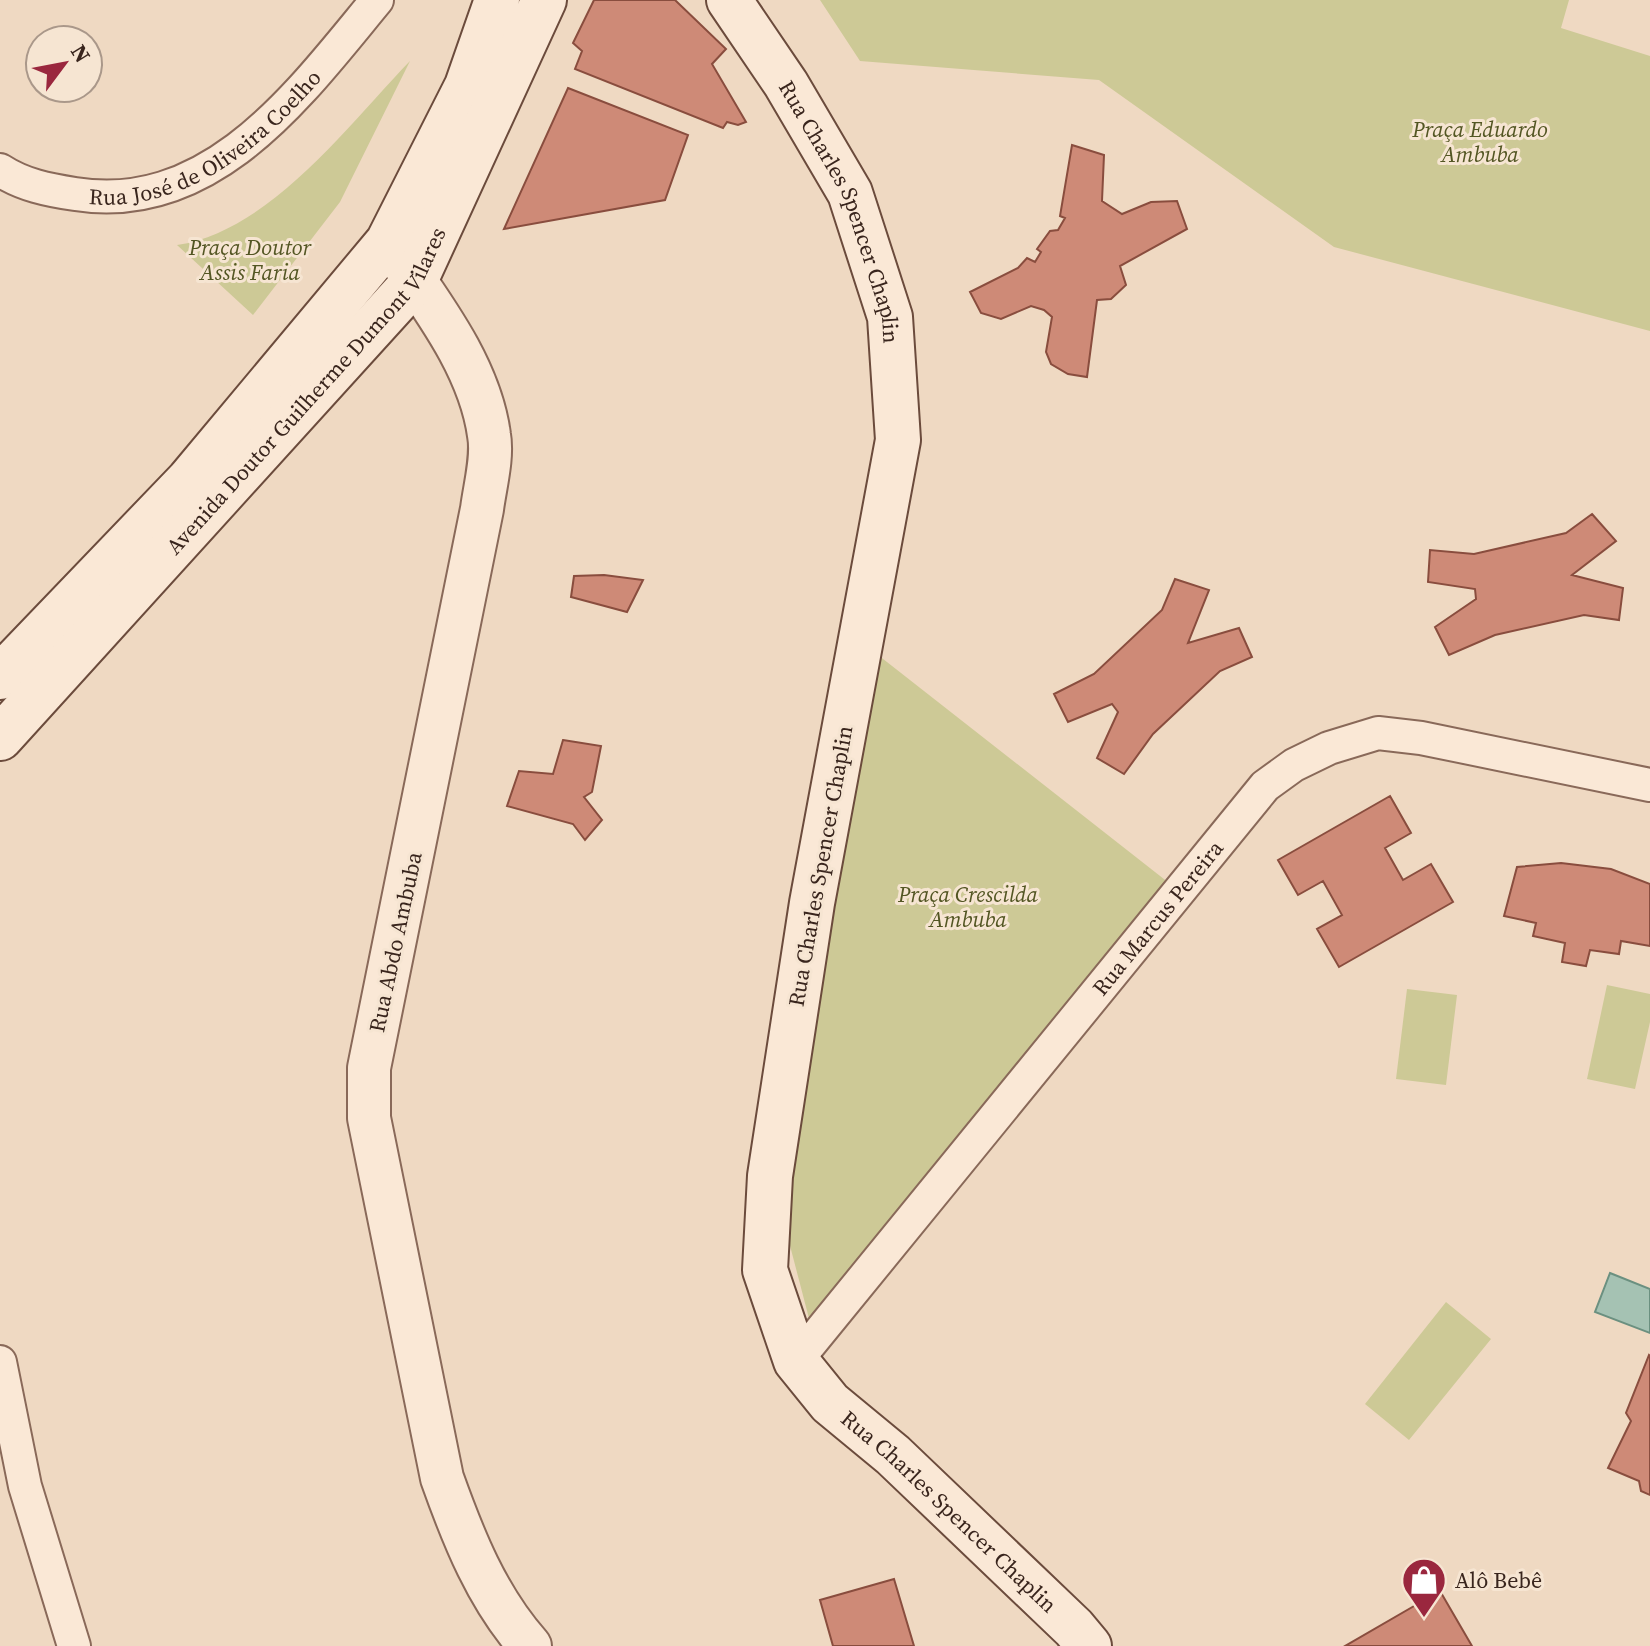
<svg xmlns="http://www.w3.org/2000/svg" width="1650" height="1646" font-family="'Source Serif 4',serif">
  <rect width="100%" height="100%" fill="#efd9c2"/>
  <path fill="#cdc996" d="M820,0H1569L1561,28L1650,56V331L1334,247L1099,80L860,61Z
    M410,61L340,202L253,315L177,245C270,231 347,126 410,61Z
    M864,644L1169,883L811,1326L788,1238L793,1106Z
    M1607,985L1650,994V1022L1635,1089L1587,1079Z
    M1407,989L1457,995L1446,1085L1396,1079Z
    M1446,1302L1491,1339L1409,1440L1365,1404Z"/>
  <path fill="#a5c2b3" stroke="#6b9080" stroke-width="2" d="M1610,1273L1650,1289V1333L1595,1312Z"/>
  <path fill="#ce8a77" stroke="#894d3e" stroke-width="2" d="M594,0H675L726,49L712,64L746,122L738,125L727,122L723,128L575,69L582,51L573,43Z
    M568,88L688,135L665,200L504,229Z
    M1072,145L1104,155L1102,201L1122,214L1151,202L1177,201L1187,229L1120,266L1126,285L1111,299L1097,300L1087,377L1068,374L1051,364L1046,352L1052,317L1044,310L1031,306L1001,319L981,313L970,292L1018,268L1027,258L1035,262L1041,252L1037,249L1050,231L1058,230L1065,218L1060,216Z
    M1592,514L1616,541L1572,575L1623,588L1619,620L1584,615L1495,635L1449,655L1435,627L1476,599L1475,589L1428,582L1430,550L1474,554L1566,533Z
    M604,575L643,580L627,612L571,597L574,576Z
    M1175,579L1209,590L1188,643L1239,628L1252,657L1220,671L1153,734L1124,774L1097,758L1118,712L1112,704L1068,722L1054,694L1094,674L1162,610Z
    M563,740L601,746L592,792L584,797L602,820L585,840L573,824L507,806L519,771L553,774Z
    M1390,796L1411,833L1385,848L1403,880L1431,864L1453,902L1339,967L1317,929L1342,915L1323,881L1298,895L1278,860Z
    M1561,863L1611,869L1650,884V946L1621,941L1619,954L1590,950L1586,966L1562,962L1565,943L1533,936L1536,923L1504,916L1517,867Z
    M1649,1355L1650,1356V1495L1641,1491L1639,1481L1608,1468L1631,1421L1626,1413Z
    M894,1579L914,1646H833L820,1600Z
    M1440,1591L1472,1646H1345Z"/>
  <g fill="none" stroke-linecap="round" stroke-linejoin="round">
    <g stroke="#896959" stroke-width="36">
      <g id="minor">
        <path id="s1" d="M0,170C23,185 48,190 75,194C212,216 300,93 377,0"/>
        <path id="s2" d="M796,1361L1265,786L1294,765L1329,748L1378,733L1421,738L1650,785"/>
        <path d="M0,1362L25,1486L74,1646"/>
      </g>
    </g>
    <g stroke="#896959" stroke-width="46">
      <path id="tertiary" d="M396,253C433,307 480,368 489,435C493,457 485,486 482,509L369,1068V1118L442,1478C463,1537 487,1598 530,1646"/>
    </g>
    <g stroke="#6b4b3c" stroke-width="48">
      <g id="secondary">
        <path id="s3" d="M729,0L786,84L850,193L890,317L898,440L812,903L770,1176L765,1270L796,1361L830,1403L893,1455L1074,1628L1089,1646"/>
        <path d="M0,677L189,480L388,242L467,86L497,0"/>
        <path id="s4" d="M0,738L415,281L544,0"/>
      </g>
    </g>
    <use href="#minor" stroke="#fae8d6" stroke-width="32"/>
    <use href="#tertiary" stroke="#fae8d6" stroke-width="42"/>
    <use href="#secondary" stroke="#fae8d6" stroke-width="44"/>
  </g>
  <defs>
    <g id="shop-pin" transform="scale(2.3)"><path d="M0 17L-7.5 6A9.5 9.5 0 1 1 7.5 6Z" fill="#9a273e" stroke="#f6e5d2"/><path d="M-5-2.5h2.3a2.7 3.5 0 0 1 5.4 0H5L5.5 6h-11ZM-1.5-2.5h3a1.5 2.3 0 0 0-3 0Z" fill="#fff"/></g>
  </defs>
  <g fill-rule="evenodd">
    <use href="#shop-pin" x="1424" y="1580"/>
  </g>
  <g text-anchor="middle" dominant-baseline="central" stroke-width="6" stroke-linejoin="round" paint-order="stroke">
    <g font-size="22" font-style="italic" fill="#535623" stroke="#f6e5d2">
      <text x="1480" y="129">Praça Eduardo<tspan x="1480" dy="25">Ambuba</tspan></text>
      <text x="250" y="247">Praça Doutor<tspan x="250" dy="25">Assis Faria</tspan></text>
      <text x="968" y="894">Praça Crescilda<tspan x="968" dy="25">Ambuba</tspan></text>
    </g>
    <g font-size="22" fill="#39251d" stroke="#f6e5d2">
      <text stroke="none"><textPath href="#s1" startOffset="228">Rua José de Oliveira Coelho</textPath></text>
      <text stroke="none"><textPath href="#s3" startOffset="242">Rua Charles Spencer Chaplin</textPath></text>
      <text stroke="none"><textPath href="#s4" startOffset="464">Avenida Doutor Guilherme Dumont Vilares</textPath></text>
      <text transform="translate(820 866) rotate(-80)">Rua Charles Spencer Chaplin</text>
      <text stroke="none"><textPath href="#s2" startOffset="572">Rua Marcus Pereira</textPath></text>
      <text transform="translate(395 942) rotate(-78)">Rua Abdo Ambuba</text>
      <text stroke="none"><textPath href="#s3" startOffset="1634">Rua Charles Spencer Chaplin</textPath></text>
    </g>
    <g font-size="22" fill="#39251d" stroke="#f6e5d2" text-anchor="start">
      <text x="1455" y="1580">Alô Bebê</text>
    </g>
  </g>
  <g transform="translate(64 64) rotate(58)"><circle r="38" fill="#f6e5d2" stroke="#aa988a" stroke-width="2"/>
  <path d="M0-6L14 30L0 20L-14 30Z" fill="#9a273e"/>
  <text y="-12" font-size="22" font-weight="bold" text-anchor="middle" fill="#39251d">N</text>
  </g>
</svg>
